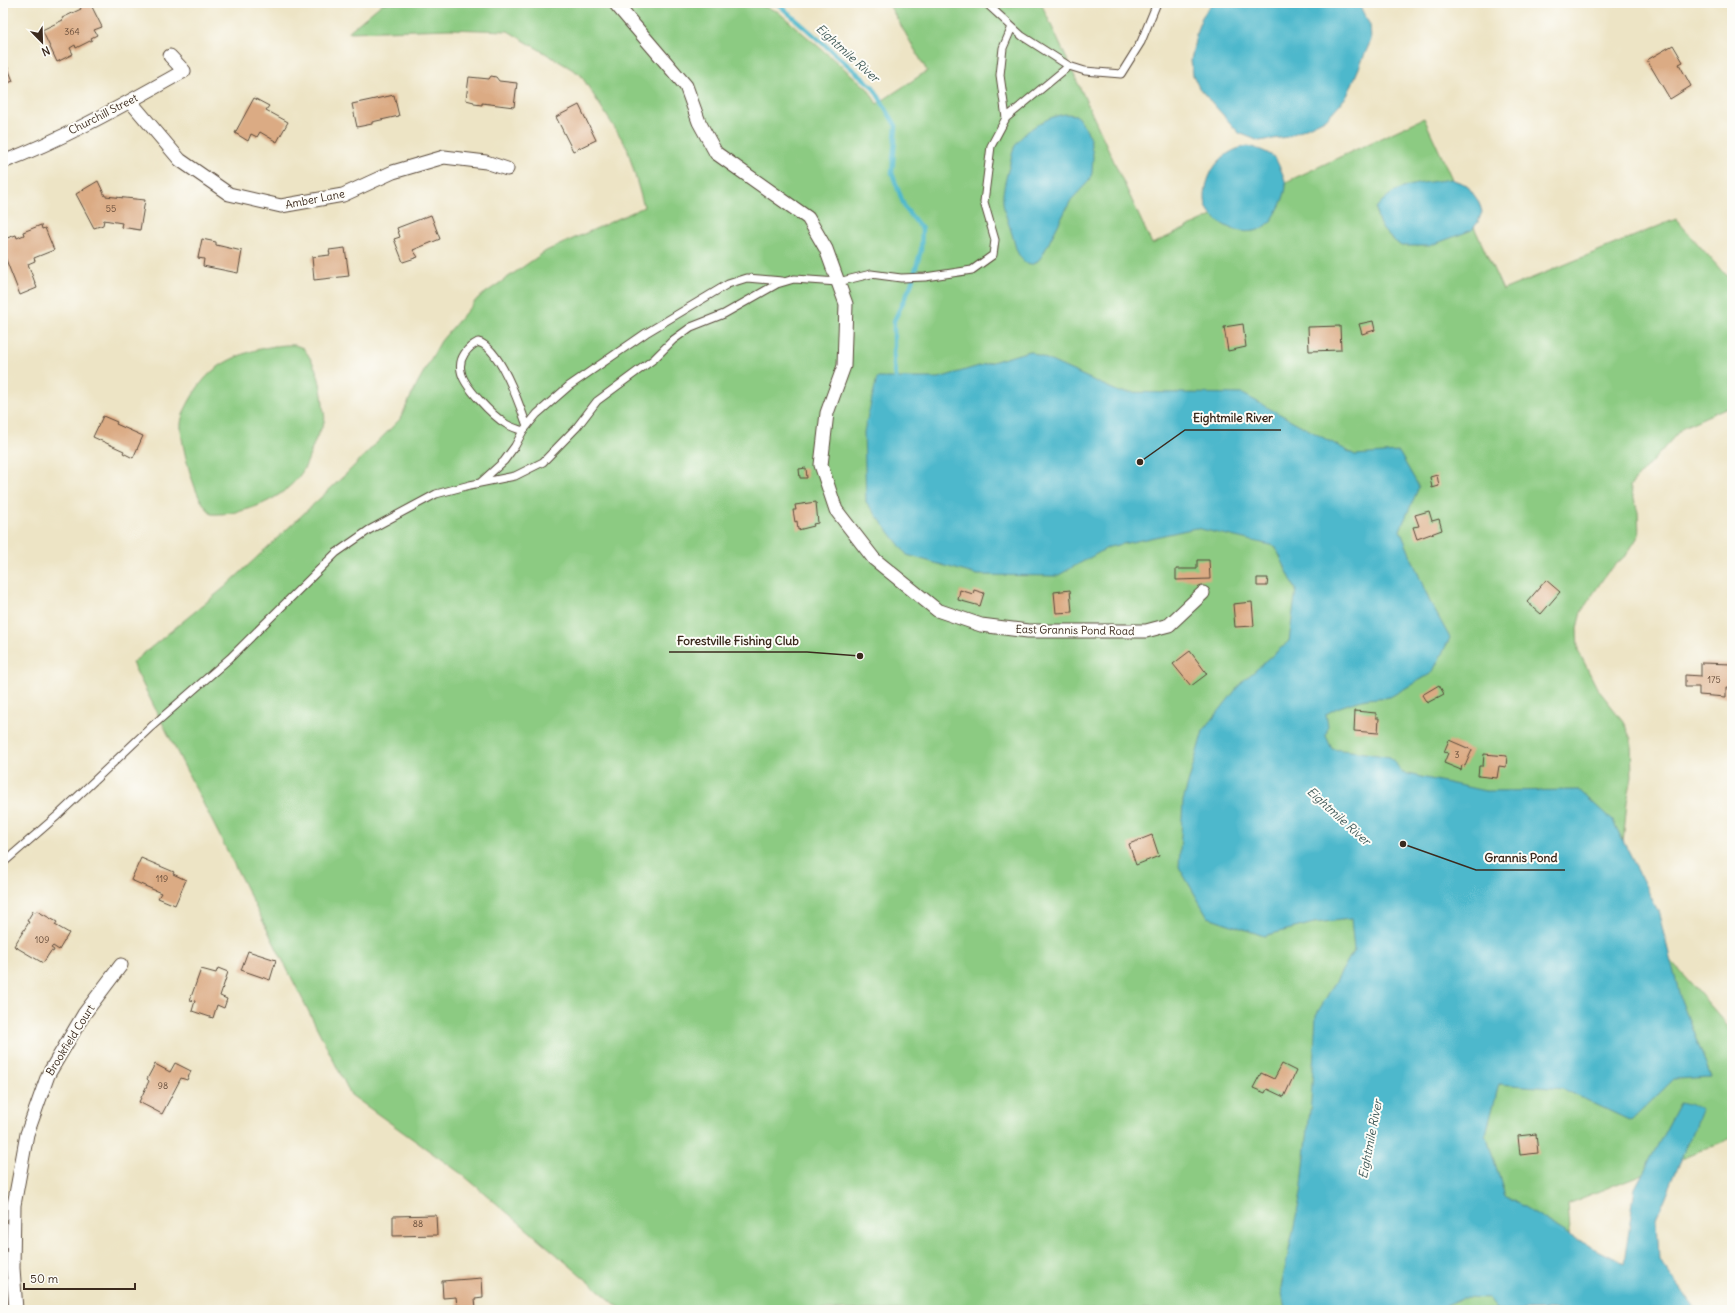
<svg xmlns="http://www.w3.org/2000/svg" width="1735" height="1313" font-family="Delius,sans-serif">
  <rect width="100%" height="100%" fill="#fdfcf7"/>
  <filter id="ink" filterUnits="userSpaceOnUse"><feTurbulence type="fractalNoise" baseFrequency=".025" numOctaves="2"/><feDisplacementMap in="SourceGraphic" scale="8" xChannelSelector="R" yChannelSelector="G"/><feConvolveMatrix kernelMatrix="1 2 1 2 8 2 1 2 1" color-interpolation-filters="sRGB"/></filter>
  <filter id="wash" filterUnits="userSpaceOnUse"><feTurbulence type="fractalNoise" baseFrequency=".012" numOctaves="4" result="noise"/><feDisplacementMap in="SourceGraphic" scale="16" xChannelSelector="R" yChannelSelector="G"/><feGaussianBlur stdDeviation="0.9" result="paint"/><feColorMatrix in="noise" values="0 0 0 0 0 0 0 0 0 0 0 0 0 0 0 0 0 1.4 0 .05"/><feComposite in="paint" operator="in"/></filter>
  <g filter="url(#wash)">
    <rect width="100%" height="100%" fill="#ede4c5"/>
    <path fill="#8ccb82" stroke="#647a50" d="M383,3H753L777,11L868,89L877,104L927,71L888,3H1041L1152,244L1424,118L1503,290L1676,219L1720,269L1732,280V405L1683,427L1630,486L1638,512L1639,535L1627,554L1607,573L1581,612L1577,628L1578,650L1597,688L1623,721L1631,739L1632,777L1627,802L1623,844L1645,931L1732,1030V1138L1567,1204L1574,1298L1518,1310H622L463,1175L351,1095L132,663L225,587L346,474L400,419L418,382L441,341L478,298L546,251L644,207L627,147L580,74L508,31L450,29L348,32Z
      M295,345L303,348C317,365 321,382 323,404C323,410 326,417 324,422C322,429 317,435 315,441C311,450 309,459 305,467C289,498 244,516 211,514C207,508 202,503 199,497C191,480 182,447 181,429C180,419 185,409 190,400C196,389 204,378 214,370C234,354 269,344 295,345Z"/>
    <path fill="#4eb8cc" stroke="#447175" d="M1212,3H1358L1370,25L1371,40L1347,96L1327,118L1287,137L1259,141L1239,133L1199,88L1193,75L1191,60L1197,30L1202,17Z
      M1067,114L1076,115L1087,130L1090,139L1093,156L1092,173L1089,181L1071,200L1042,256L1036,263L1029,265C1016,257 1016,247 1012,234C1009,224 1004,213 1003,202C1002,193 1005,183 1007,174C1010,166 1011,156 1014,148C1022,131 1049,115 1067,114Z
      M1248,146C1256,148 1265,151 1271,155C1277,159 1278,164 1281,170C1283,175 1286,181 1286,187C1285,197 1277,213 1271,221C1254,242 1218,229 1207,208C1204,200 1205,195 1206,187C1211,165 1225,150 1248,146Z
      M1451,179L1467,185L1479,202L1482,212L1478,222L1472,230L1429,246H1401C1386,234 1378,229 1376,208C1397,182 1421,184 1451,179Z
      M1029,351L1119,392L1243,394L1355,455L1399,452L1419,487L1400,530L1429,600L1450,638L1432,673L1390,697L1366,699L1351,703L1337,708L1326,714L1328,726L1326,736L1332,749L1359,752L1390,757L1403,773L1485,791L1579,790L1613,821L1658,911L1681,1000L1711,1077L1674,1079L1631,1121L1563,1089L1499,1084L1486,1134L1505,1196L1574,1238L1624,1263L1635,1188L1680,1103L1702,1109L1657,1218L1659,1260L1697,1310H1496L1488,1299L1463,1298L1439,1308L1438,1310H1285L1281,1287L1301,1194L1311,1101L1316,1015L1354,950L1351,919L1314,923L1264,936L1208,917L1179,867L1183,801L1203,731L1242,682L1289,641L1296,590L1275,546L1196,528L1109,547L1057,576L977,575L907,555L866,502L864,432L877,378H939Z"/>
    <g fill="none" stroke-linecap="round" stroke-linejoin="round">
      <path stroke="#4eb8cc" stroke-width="4.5" d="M772,3L778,4L873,87L896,126L892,173L905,208L922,229L921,250L911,285L894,321V365L897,384"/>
    </g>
    <g id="blocks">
      <path fill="#dbab84" d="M83,3H90L102,27L94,30L97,35L91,38L92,40L76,48L75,45L70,48L73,54L57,62L42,30L63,20L62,18L81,9L79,5Z
        M1673,45L1683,62L1679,64L1691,86L1670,99L1647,60Z
        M6,63L13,81L3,85V65Z
        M491,76L496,77L499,81L517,83L514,107L482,103V105L474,104V102L466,100L469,77L489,79Z
        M394,95L399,116L372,122V124L357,127L352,104Z
        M254,98L269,106L266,110L288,122L277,142L260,132L257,137L251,134L248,141L235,133Z
        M579,105L596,140L573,151L556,117Z
        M98,181L105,196L145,200L140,230L121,227L122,223L104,220L103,225L94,228L76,194Z
        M431,215L440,239L413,250L418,257L403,262L394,239L400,237L397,228Z
        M41,225L42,229L45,228L54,250L34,258L35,261L28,264L37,288L20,295L3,252V244L6,243L4,239L16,235L17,238L24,235L23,232Z
        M202,239L216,242V245L242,251L238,273L203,266L204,259L198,258Z
        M345,248L349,276L314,280L312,257L330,255L329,250Z
        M1373,321L1375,330L1362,334L1359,324Z
        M1243,324L1246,347L1228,351L1224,327Z
        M1340,326L1341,350L1309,351L1308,327Z
        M103,416L117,422L116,424L143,436L133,458L123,453L124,451L93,437Z
        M806,468L807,478H800L799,469Z
        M1437,475L1439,486L1432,488L1430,477Z
        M816,502L818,523L813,524L814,526L798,530L797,521L795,522L793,510H796L795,505Z
        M1429,511L1432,521L1439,519L1442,530L1417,539L1413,527L1419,526L1415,515Z
        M1197,560H1209L1210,579L1176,580V569H1197Z
        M1257,578H1268L1267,586H1257Z
        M1546,580L1560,592L1541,614L1527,602Z
        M960,590L973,594L974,590L984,593L980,606L958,600Z
        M1070,590L1072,612L1056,613L1054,592Z
        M1252,602L1254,626L1235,627L1233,604Z
        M1190,651L1207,674L1191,686L1173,664Z
        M1701,663L1732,664L1731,688L1726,687V697L1699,695V687H1685V675L1701,676Z
        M1439,685L1444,694L1427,703L1422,695Z
        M1355,711L1376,713V718H1379L1378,733L1354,731Z
        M1449,740L1472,750L1465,766L1462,765L1461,770L1444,763L1448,753L1444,752Z
        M1484,754L1507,756L1506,767L1499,766L1497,778L1478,776L1479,766H1483Z
        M1152,835L1159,856L1136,865L1129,844Z
        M141,858L174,872L173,874L186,880L175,905L158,898L161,893L131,880Z
        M33,911L35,912L37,911L57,922L55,925L69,933L59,950L53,946L51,948L54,950L53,952L51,951L43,963L14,946L29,922L27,921Z
        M248,951L276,960L270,980L241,970Z
        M218,968L228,972L220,996L227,999L224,1008L217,1005L213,1018L192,1011L195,1001L190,1000L201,969L216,973Z
        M175,1063L191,1071L187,1080L181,1078L162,1114L139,1102L149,1081L147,1079L155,1064L170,1072Z
        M1282,1064L1296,1071L1284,1097L1267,1089L1265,1093L1253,1088L1261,1073L1274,1079Z
        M1536,1134L1538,1153L1520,1155L1518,1136Z
        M436,1215L437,1235L393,1236V1216Z
        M482,1278L483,1297L475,1298L476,1310H460V1305L457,1306L456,1297L443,1298L442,1281Z"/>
    </g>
  </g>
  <g filter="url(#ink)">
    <use href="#blocks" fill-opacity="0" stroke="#564637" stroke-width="1"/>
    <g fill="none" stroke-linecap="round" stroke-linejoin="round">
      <g stroke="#564637" stroke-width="9">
        <path id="service" d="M986,3L1022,36L1069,66L1085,71L1121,74L1141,42L1157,3
          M1006,118L1000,75L1003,48L1012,27
          M523,431C518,429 511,427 506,424C493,416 463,386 461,371C458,358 468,347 478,342C500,347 520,406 527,426
          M481,482L504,461L515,446L523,431L537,414L569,386L646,333L728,284L747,278L782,281
          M3,863L57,816L151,727L230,658L336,553L369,530L436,494L470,485L515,476L543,462L577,427L597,401L654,359L673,340L691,327L724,314L777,284L794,279L838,282L871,274L901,278L925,277L972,270L993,255L995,240L984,202L991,146L1006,118L1069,66"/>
      </g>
      <g stroke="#564637" stroke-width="15">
        <path id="minor" d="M615,3L686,86L699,122L716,153L808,218L826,249L846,304L844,366L827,413L821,465L836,510L874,559L937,610L981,625L1028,631H1146L1169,625L1203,593
          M130,101L180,160L229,194L281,206L343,195L393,172L444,157L486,162L507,169
          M3,162C66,138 125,104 184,71L170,56
          M16,1310L13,1268L14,1205L27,1134L48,1075L84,1014L121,965"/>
      </g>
      <use href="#service" stroke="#fff" stroke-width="7"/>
      <use href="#minor" stroke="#fff" stroke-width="13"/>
    </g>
  </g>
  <g text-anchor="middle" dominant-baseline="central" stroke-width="4" stroke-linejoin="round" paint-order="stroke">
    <g font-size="9" fill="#634a38">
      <text x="72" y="31">364</text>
      <text x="111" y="208">55</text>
      <text x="1714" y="679">175</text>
      <text x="1457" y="754">3</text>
      <text x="162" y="878">119</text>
      <text x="42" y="939">109</text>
      <text x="163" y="1085">98</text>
      <text x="418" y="1223">88</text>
    </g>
    <g font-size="11" fill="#3b2a1e" stroke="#fdfcf7">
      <text transform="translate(103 114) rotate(-27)">Churchill Street</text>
      <text transform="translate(315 199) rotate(-11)">Amber Lane</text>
      <text transform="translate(1075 630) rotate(1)">East Grannis Pond Road</text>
      <text transform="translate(70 1040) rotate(-58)">Brookfield Court</text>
    </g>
    <g font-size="12" font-style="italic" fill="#425c5b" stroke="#fdfcf7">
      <text transform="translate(848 53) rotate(42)">Eightmile River</text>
      <text transform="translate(1339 816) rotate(42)">Eightmile River</text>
      <text transform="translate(1370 1139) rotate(-79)">Eightmile River</text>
    </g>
  </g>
  <path fill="none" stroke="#3b2a1e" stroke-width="1.5" d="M1140 462L1185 430H1281M860 656L807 652H669M1403 844L1476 870H1565"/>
  <g fill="#3b2a1e" stroke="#fdfcf7" stroke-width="1.5">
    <circle cx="1140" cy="462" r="4"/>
    <circle cx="860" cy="656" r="4"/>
    <circle cx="1403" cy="844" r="4"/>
  </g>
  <g font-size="12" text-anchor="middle" font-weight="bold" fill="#3b2a1e" stroke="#fdfcf7" stroke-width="4" stroke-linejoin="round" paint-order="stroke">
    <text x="1233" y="422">Eightmile River</text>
    <text x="738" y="645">Forestville Fishing Club</text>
    <text x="1521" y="862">Grannis Pond</text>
  </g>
  <rect width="1735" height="1313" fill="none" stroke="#fdfcf7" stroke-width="16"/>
  <g transform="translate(42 42) rotate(157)" stroke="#fdfcf7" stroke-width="3" paint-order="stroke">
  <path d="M0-3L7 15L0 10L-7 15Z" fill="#3b2a1e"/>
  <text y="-6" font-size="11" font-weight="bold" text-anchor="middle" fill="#3b2a1e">N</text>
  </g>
  <path d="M24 1283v6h111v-6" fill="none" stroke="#3b2a1e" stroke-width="2"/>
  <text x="30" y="1283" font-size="12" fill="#3b2a1e" stroke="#fdfcf7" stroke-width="3" paint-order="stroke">50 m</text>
</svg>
